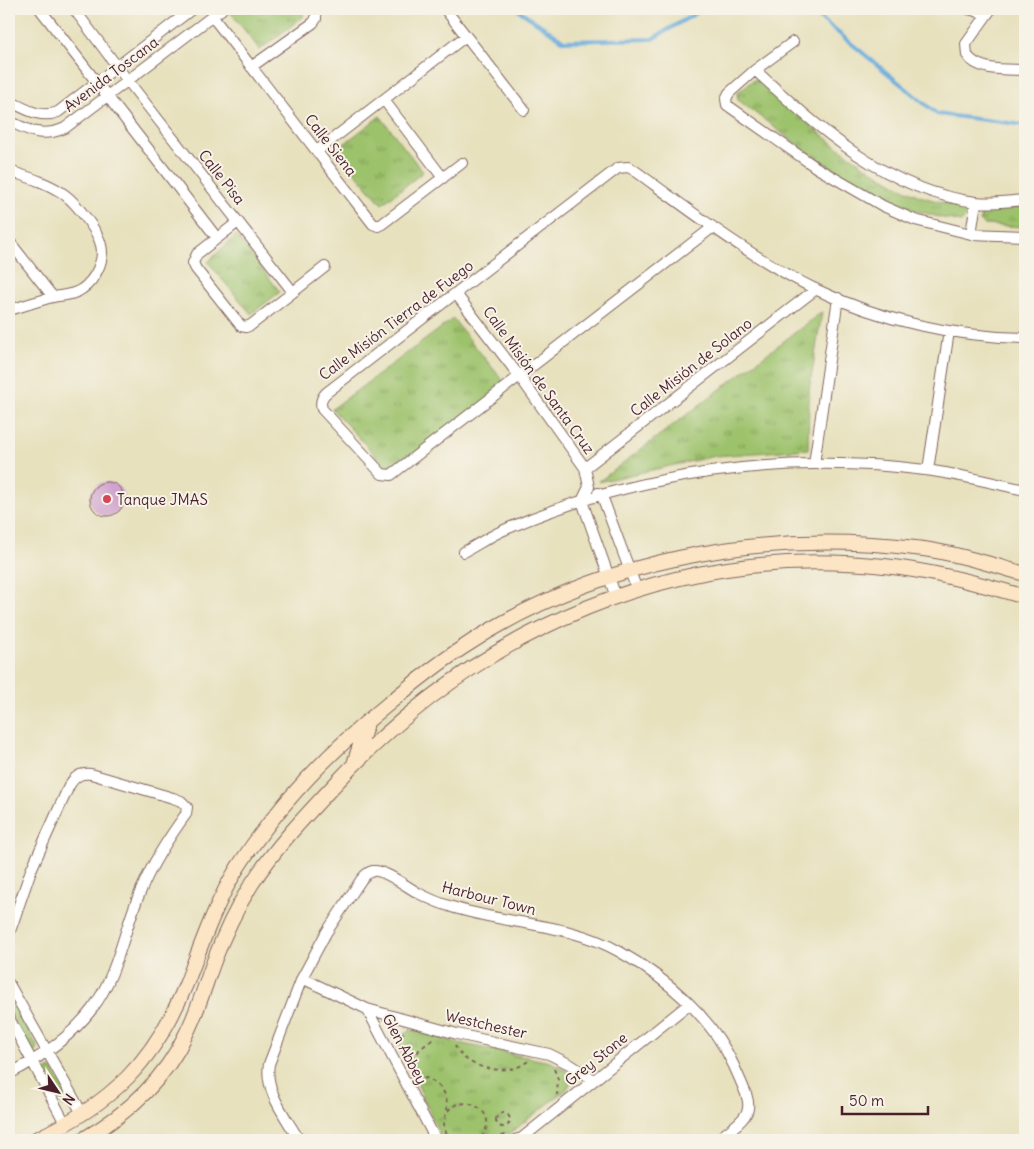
<svg xmlns="http://www.w3.org/2000/svg" width="1034" height="1149" font-family="Delius,sans-serif">
  <defs>
    <pattern id="park-tufts" width="24" height="20" patternUnits="userSpaceOnUse" patternTransform="scale(1.25)"><rect width="24" height="20" fill="#9dc26c"/><path d="M3 7l-1-3M5 7V3M7 7l1-3M15 17l-1-3M17 17v-4M19 17l1-3" fill="none" stroke="#829d59"/></pattern>
  </defs>
  <rect width="100%" height="100%" fill="#f7f3e8"/>
  <filter id="ink" filterUnits="userSpaceOnUse"><feTurbulence type="fractalNoise" baseFrequency=".02" numOctaves="2"/><feDisplacementMap in="SourceGraphic" scale="10" xChannelSelector="R" yChannelSelector="G"/><feConvolveMatrix kernelMatrix="1 2 1 2 8 2 1 2 1" color-interpolation-filters="sRGB"/></filter>
  <filter id="wash" filterUnits="userSpaceOnUse"><feTurbulence type="fractalNoise" baseFrequency=".0096" numOctaves="4" result="noise"/><feDisplacementMap in="SourceGraphic" scale="20" xChannelSelector="R" yChannelSelector="G"/><feGaussianBlur stdDeviation="1.12" result="paint"/><feColorMatrix in="noise" values="0 0 0 0 0 0 0 0 0 0 0 0 0 0 0 0 0 1.4 0 .05"/><feComposite in="paint" operator="in"/></filter>
  <g filter="url(#wash)">
    <rect width="100%" height="100%" fill="#e7e1be"/>
    <path fill="url(#park-tufts)" stroke="#74704c" d="M236,9H299L304,16L260,50L231,13Z
      M753,80H759C806,123 854,165 913,193C927,200 945,202 961,207L966,212V217L961,222C934,216 908,210 884,198C831,173 785,135 738,100L737,93Z
      M380,116L423,172L382,204L336,150Z
      M1025,206V227L985,225L980,221L981,214L988,210Z
      M236,235L280,292L251,314L208,262Z
      M822,312L809,391L808,449L715,456L598,482Z
      M453,319L508,387L394,475L332,409Z
      M9,996L37,1046L38,1049L35,1053H32L9,1012Z
      M412,1030L454,1042L550,1062C563,1068 579,1074 566,1090L510,1133L486,1140H442L410,1067L398,1047V1042L401,1035Z
      M49,1068L52,1069L71,1101L67,1106L63,1107L45,1075L46,1071Z"/>
    <g fill="none" stroke-linecap="round" stroke-linejoin="round">
      <path stroke="#66aadb" stroke-width="4" d="M517,9L564,41L652,39L703,9
        M804,9L813,12L937,114L1025,125"/>
    </g>
    <g id="blocks">
      <path fill="#d0a3ce" d="M90 499a17 17 0 1 1 34 0a17 17 0 1 1-34 0Z"/>
    </g>
  </g>
  <g filter="url(#ink)">
    <use href="#blocks" fill-opacity="0" stroke="#81635e" stroke-width="1"/>
    <g fill="none" stroke-linecap="round" stroke-linejoin="round">
      <g stroke="#81635e" stroke-width="12">
        <path id="minor" d="M40,9L217,238
          M74,9L128,81L293,292
          M445,9L524,110
          M968,9L987,14
          M991,9L966,44L967,55C978,72 1007,69 1025,70
          M212,16L373,224L378,226L382,224L462,163
          M793,42L755,70L729,93L726,99L727,105L817,168L883,206L915,220L971,234L1025,236
          M251,67L313,23L316,19V14L313,9
          M755,70C818,128 887,191 976,202C992,204 1009,201 1025,200
          M384,100L443,178
          M9,101C26,109 40,119 58,112L192,9
          M9,121C30,131 42,138 65,128L222,9
          M317,151L466,36
          M9,171C28,177 49,183 65,195C76,203 98,231 101,245C105,260 95,280 82,289C74,295 64,295 53,297C38,301 23,306 9,310
          M238,222L197,254L193,263L196,269L241,326L246,327L251,325L325,267
          M713,227L391,475L382,474L322,409C320,402 321,398 326,393L618,168L628,167L634,170C692,212 750,257 815,289C879,320 954,337 1025,338
          M971,234L976,202
          M9,241L53,297
          M456,294L520,377L585,468L589,487L582,501L616,597
          M814,464L838,298
          M585,468L816,289
          M928,470L949,331
          M598,493L602,496L637,590
          M464,552C477,545 490,536 504,530C633,473 786,452 925,470C959,474 992,483 1025,490
          M9,934L31,870L69,786C75,776 80,773 91,774L173,798L181,801L187,807L186,814C170,836 154,860 143,886C124,925 119,974 92,1009C71,1037 40,1058 9,1074
          M302,978L367,1009L457,1034L549,1054L571,1065L594,1080
          M9,984L83,1115
          M367,1009L436,1140
          M9,1018L66,1125
          M299,1140C286,1117 264,1091 269,1064L302,978L326,933L361,880C364,876 368,872 373,871C384,869 410,889 420,894C430,899 439,903 449,906C505,925 568,922 620,952C666,978 712,1017 734,1066C754,1111 757,1110 717,1140
          M515,1140L522,1138L689,1004"/>
      </g>
      <g stroke="#81635e" stroke-width="16">
        <path id="secondary" d="M354,764L367,723
          M34,1140C111,1104 155,1062 187,982C202,943 216,902 238,867C278,805 330,751 387,705C411,685 436,665 462,648C593,560 760,529 915,548C952,552 989,564 1025,574
          M82,1140C126,1115 164,1081 186,1034C198,1011 205,985 214,961C224,934 236,909 251,885C276,846 309,812 341,778C482,629 676,543 884,566C932,571 979,583 1025,597"/>
      </g>
      <path stroke="#81635e" stroke-width="2" stroke-dasharray="4 4" stroke-linecap="butt" d="M398,1043L401,1035L406,1031
        M455,1045C463,1066 494,1073 515,1068C520,1067 524,1063 529,1061
        M410,1067L419,1050L433,1039
        M554,1069L558,1079L557,1095
        M416,1081L426,1078C442,1085 450,1096 446,1113
        M496 1120a7 7 0 1 1 14 0a7 7 0 1 1-14 0Z
        M452,1140C446,1136 444,1129 444,1123C447,1085 509,1108 479,1140
        M486,1140L505,1135"/>
      <use href="#minor" stroke="#fff" stroke-width="10"/>
      <use href="#secondary" stroke="#fce5c4" stroke-width="14"/>
    </g>
  </g>
  <circle fill="#d1495b" stroke="#f7f3e8" stroke-width="2" cx="107" cy="499" r="5"/>
  <g text-anchor="middle" dominant-baseline="central" stroke-width="4" stroke-linejoin="round" paint-order="stroke">
    <g font-size="15" fill="#4a1f2b" stroke="#f7f3e8">
      <text transform="translate(111 74) rotate(-37)">Avenida Toscana</text>
      <text transform="translate(331 145) rotate(52)">Calle Siena</text>
      <text transform="translate(222 177) rotate(52)">Calle Pisa</text>
      <text transform="translate(396 320) rotate(-37)">Calle Misión Tierra de Fuego</text>
      <text transform="translate(691 367) rotate(-38)">Calle Misión de Solano</text>
      <text transform="translate(539 380) rotate(54)">Calle Misión de Santa Cruz</text>
      <text transform="translate(489 898) rotate(14)">Harbour Town</text>
      <text transform="translate(486 1024) rotate(13)">Westchester</text>
      <text transform="translate(405 1049) rotate(62)">Glen Abbey</text>
      <text transform="translate(596 1059) rotate(-39)">Grey Stone</text>
    </g>
    <g font-size="15" fill="#4a1f2b" stroke="#f7f3e8" text-anchor="start">
      <text x="117" y="499">Tanque JMAS</text>
    </g>
  </g>
  <rect width="1034" height="1149" fill="none" stroke="#f7f3e8" stroke-width="30"/>
  <g transform="translate(58 1092) rotate(125)" stroke="#f7f3e8" stroke-width="4" paint-order="stroke">
  <path d="M0-4L9 19L0 12L-9 19Z" fill="#4a1f2b"/>
  <text y="-8" font-size="14" font-weight="bold" text-anchor="middle" fill="#4a1f2b">N</text>
  </g>
  <path d="M842 1106v8h86v-8" fill="none" stroke="#4a1f2b" stroke-width="2.5"/>
  <text x="849" y="1106" font-size="15" fill="#4a1f2b" stroke="#f7f3e8" stroke-width="4" paint-order="stroke">50 m</text>
</svg>
